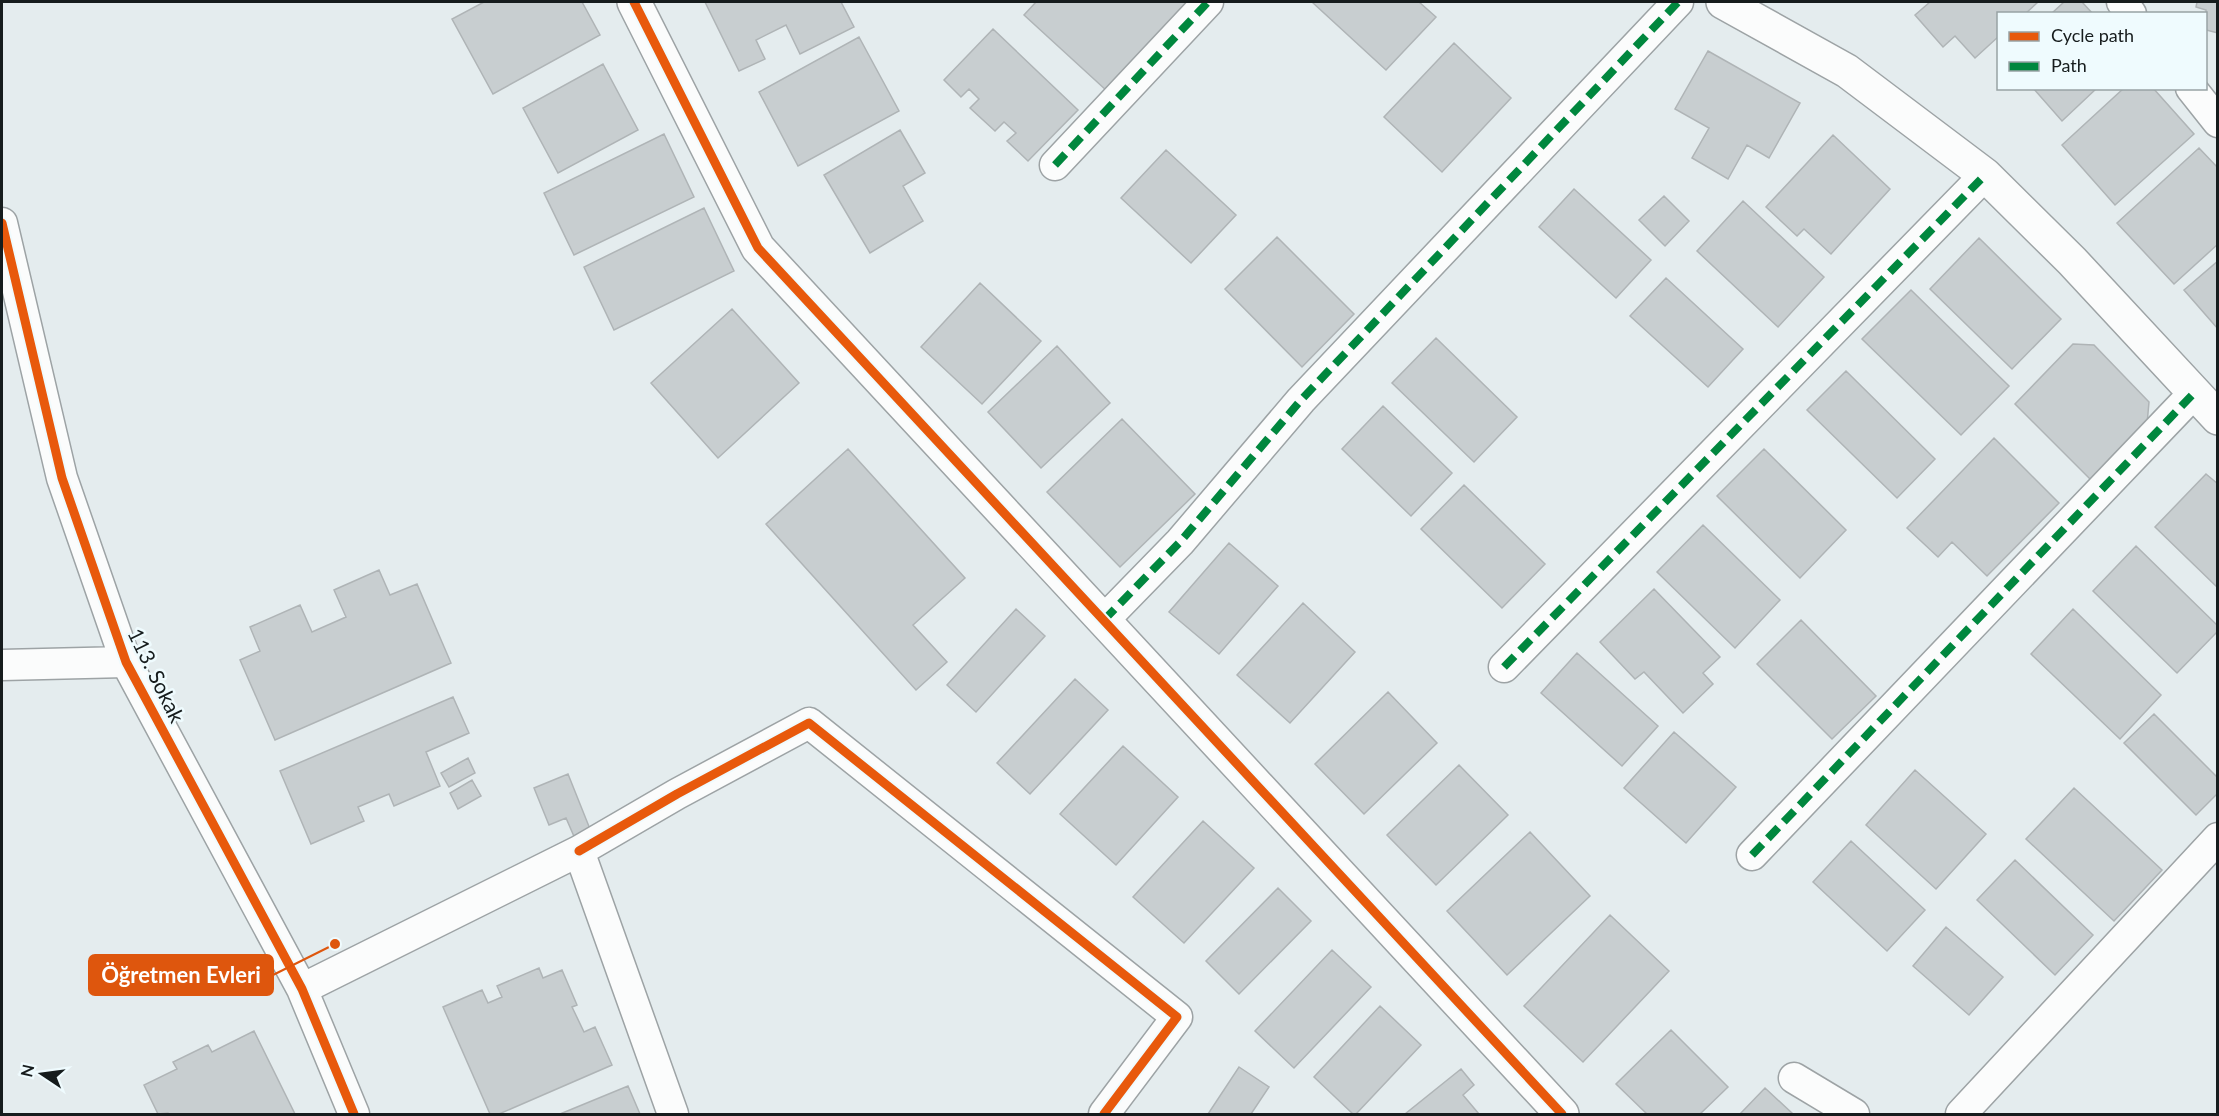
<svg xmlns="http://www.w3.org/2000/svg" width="2219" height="1116" font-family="Lato,sans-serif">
  <rect width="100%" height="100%" fill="#e4ecee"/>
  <path fill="#c8ced0" stroke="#afb4b6" stroke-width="1.5" d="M484,2H582L600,35L493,94L452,19Z
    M705,2H841L854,27L800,54L786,25L756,40L765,59L739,71Z
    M1036,2H1188L1107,91L1024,15Z
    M1312,2H1419L1436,17L1386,70Z
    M1930,2H2038L2025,14H1998V37L1975,58L1955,36L1943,47L1915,15Z
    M2064,2H2082L2093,14H2051Z
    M2197,2H2218V33L2206,30V10L2196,7Z
    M993,29L1078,110L1028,161L1007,141L1016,133L1004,122L995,131L970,108L979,99L969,89L961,97L944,80Z
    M859,37L899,111L798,166L759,92Z
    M1454,43L1511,98L1442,172L1384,117Z
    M1708,51L1800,103L1769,158L1747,145L1728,179L1692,158L1709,128L1675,109Z
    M603,64L638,130L558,173L523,108Z
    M2033,88H2097L2062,121Z
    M2124,88H2153L2194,134L2115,205L2062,145Z
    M900,130L925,173L903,186L923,221L870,253L824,175Z
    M664,134L694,197L574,255L544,193Z
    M1833,135L1890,189L1831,254L1804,229L1797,236L1766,207Z
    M2199,148L2218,168V244L2174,284L2117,223Z
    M1166,150L1236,215L1191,263L1121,198Z
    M1574,189L1651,260L1616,298L1539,227Z
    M1664,196L1689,221L1665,246L1639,220Z
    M1743,201L1824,277L1778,327L1697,251Z
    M704,208L734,271L614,330L584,267Z
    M1277,237L1354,314L1302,367L1225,289Z
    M1979,238L2061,319L2012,369L1930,289Z
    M2218,261V329L2184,290Z
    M1666,278L1743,349L1708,387L1630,316Z
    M980,283L1041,341L982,404L921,347Z
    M1911,290L2009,386L1961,435L1862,339Z
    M732,309L799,383L718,458L651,383Z
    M1436,338L1517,417L1474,462L1392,383Z
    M2073,344L2094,345L2149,402L2147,424L2091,480L2015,404Z
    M1057,346L1110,403L1041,468L988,412Z
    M1846,371L1935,459L1897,498L1807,410Z
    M1383,406L1452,473L1411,516L1342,449Z
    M1122,419L1195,494L1120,567L1047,492Z
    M1994,438L2059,503L1987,576L1952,542L1938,557L1907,528Z
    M848,449L965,578L913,625L947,662L916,690L766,524Z
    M1764,449L1846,530L1800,578L1717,496Z
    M2206,474L2218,484V588L2155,527Z
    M1464,485L1545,564L1502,608L1421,529Z
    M1703,525L1780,600L1735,648L1657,572Z
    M1229,543L1278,586L1219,654L1169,612Z
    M2136,546L2218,626V631L2177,673L2093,591Z
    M379,570L390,595L417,584L451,663L275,740L240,660L260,651L250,627L300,605L312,632L346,617L334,590Z
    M1654,589L1720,657L1703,673L1713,684L1683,713L1644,672L1635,679L1600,642Z
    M1303,603L1355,652L1290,723L1237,675Z
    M1016,609L1045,636L976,712L947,685Z
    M2073,609L2161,695L2120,739L2031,654Z
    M1801,620L1876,696L1832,739L1757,664Z
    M1577,653L1658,726L1622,766L1541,693Z
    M1075,679L1108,710L1030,794L997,763Z
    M1388,692L1437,743L1364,814L1315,764Z
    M453,697L469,733L426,752L440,786L394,806L389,794L358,807L364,821L311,844L280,771Z
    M2154,714L2218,778V793L2196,815L2124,743Z
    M1674,732L1736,787L1686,843L1624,788Z
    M1123,746L1178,797L1116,865L1060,814Z
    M468,758L475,773L449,787L441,773Z
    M1459,765L1508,815L1436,885L1387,835Z
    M1915,770L1986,834L1936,889L1866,825Z
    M568,774L592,834L576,841L566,818L549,825L534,788Z
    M472,780L481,796L458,809L450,793Z
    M2074,788L2162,870L2114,921L2026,839Z
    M1203,821L1254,868L1184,943L1133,897Z
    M1530,832L1590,896L1507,975L1447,911Z
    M1851,841L1925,910L1887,951L1813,882Z
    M2015,860L2093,935L2055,975L1977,900Z
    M1278,888L1311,921L1239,994L1206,961Z
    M1610,915L1669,971L1583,1062L1524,1006Z
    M1946,927L2003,977L1969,1015L1913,966Z
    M1332,950L1371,987L1294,1068L1255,1031Z
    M539,968L543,978L562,970L577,1005L572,1007L584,1032L595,1027L612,1065L499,1114H490L443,1007L482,990L488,1003L502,997L497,986Z
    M1380,1006L1421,1045L1356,1114H1353L1314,1077Z
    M1671,1030L1728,1087L1700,1114H1647L1616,1084Z
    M254,1031L295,1114H169L168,1113L158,1114L144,1085L177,1069L173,1062L208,1045L212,1052Z
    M1239,1067L1269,1087L1251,1114H1208Z
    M1461,1069L1474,1085L1463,1095L1479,1114H1405Z
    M628,1086L640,1114H560Z
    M1765,1088L1793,1114H1740Z"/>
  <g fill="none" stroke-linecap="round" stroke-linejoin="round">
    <g stroke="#9da3a5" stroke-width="33">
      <path id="street" d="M2122,2L2131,14
        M2191,88L2218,122
        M1055,165L1208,2
        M2,223L62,478L126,662L302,989L354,1114
        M1104,620L1180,542L1301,400L1678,2
        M2,665L126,662
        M1504,667L1985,175
        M579,851L677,794L809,723L1177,1017L1104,1114
        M1752,855L2194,393
        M302,989L579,851L673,1114
        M1794,1078L1854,1114
        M1961,1114L2218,838"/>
    </g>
    <g stroke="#9da3a5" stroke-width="36">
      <path id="secondary" d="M634,2L758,248L1562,1114
        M1723,2L1847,71L1985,175L2072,261L2218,418"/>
    </g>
    <use href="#street" stroke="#fbfcfc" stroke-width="30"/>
    <use href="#secondary" stroke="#fbfcfc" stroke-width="33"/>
    <path stroke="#00873e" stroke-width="8" stroke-dasharray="15 8" stroke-linecap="butt" d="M1055,165L1208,2
      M1104,620L1180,542L1301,400L1678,2
      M1504,667L1985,175
      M1752,855L2194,393"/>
    <g stroke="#effbfe" stroke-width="13">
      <path id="cycleway" d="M634,2L758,248L1562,1114
        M2,223L62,478L126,662L302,989L354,1114
        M579,851L677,794L809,723L1177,1017L1104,1114"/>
    </g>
    <use href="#cycleway" stroke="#e8590c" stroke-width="9"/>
  </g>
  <g text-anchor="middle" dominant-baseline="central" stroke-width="5" stroke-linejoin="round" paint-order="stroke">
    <g font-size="21" fill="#161c1d" stroke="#effbfe">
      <text transform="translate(157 675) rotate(64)">113. Sokak</text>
    </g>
  </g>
  <path fill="none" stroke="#de560d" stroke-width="2" d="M335 944L273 975"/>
  <circle fill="#de560d" stroke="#effbfe" stroke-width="2" cx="335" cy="944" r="6"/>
  <rect fill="#de560d" stroke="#de560d" stroke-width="2" x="89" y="955" width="184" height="40" rx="6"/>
  <g font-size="22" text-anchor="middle" font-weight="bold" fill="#fff">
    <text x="181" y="983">Öğretmen Evleri</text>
  </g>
  <rect width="2219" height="1116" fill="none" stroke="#161c1d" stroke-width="6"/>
  <rect x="1997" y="12" width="210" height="78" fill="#effbfe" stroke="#98a2a4" stroke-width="1.5"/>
  <rect x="2009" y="32" width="30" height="9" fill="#e8590c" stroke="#98a2a4" stroke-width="1.5"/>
  <text x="2051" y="42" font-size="18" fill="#161c1d">Cycle path</text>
  <rect x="2009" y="62" width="30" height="9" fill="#00873e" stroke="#98a2a4" stroke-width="1.5"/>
  <text x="2051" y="72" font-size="18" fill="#161c1d">Path</text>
  <g transform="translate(42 1074) rotate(283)" stroke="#effbfe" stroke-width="4.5" paint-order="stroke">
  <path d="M0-4.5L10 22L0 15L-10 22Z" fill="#161c1d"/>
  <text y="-9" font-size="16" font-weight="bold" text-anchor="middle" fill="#161c1d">N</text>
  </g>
</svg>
